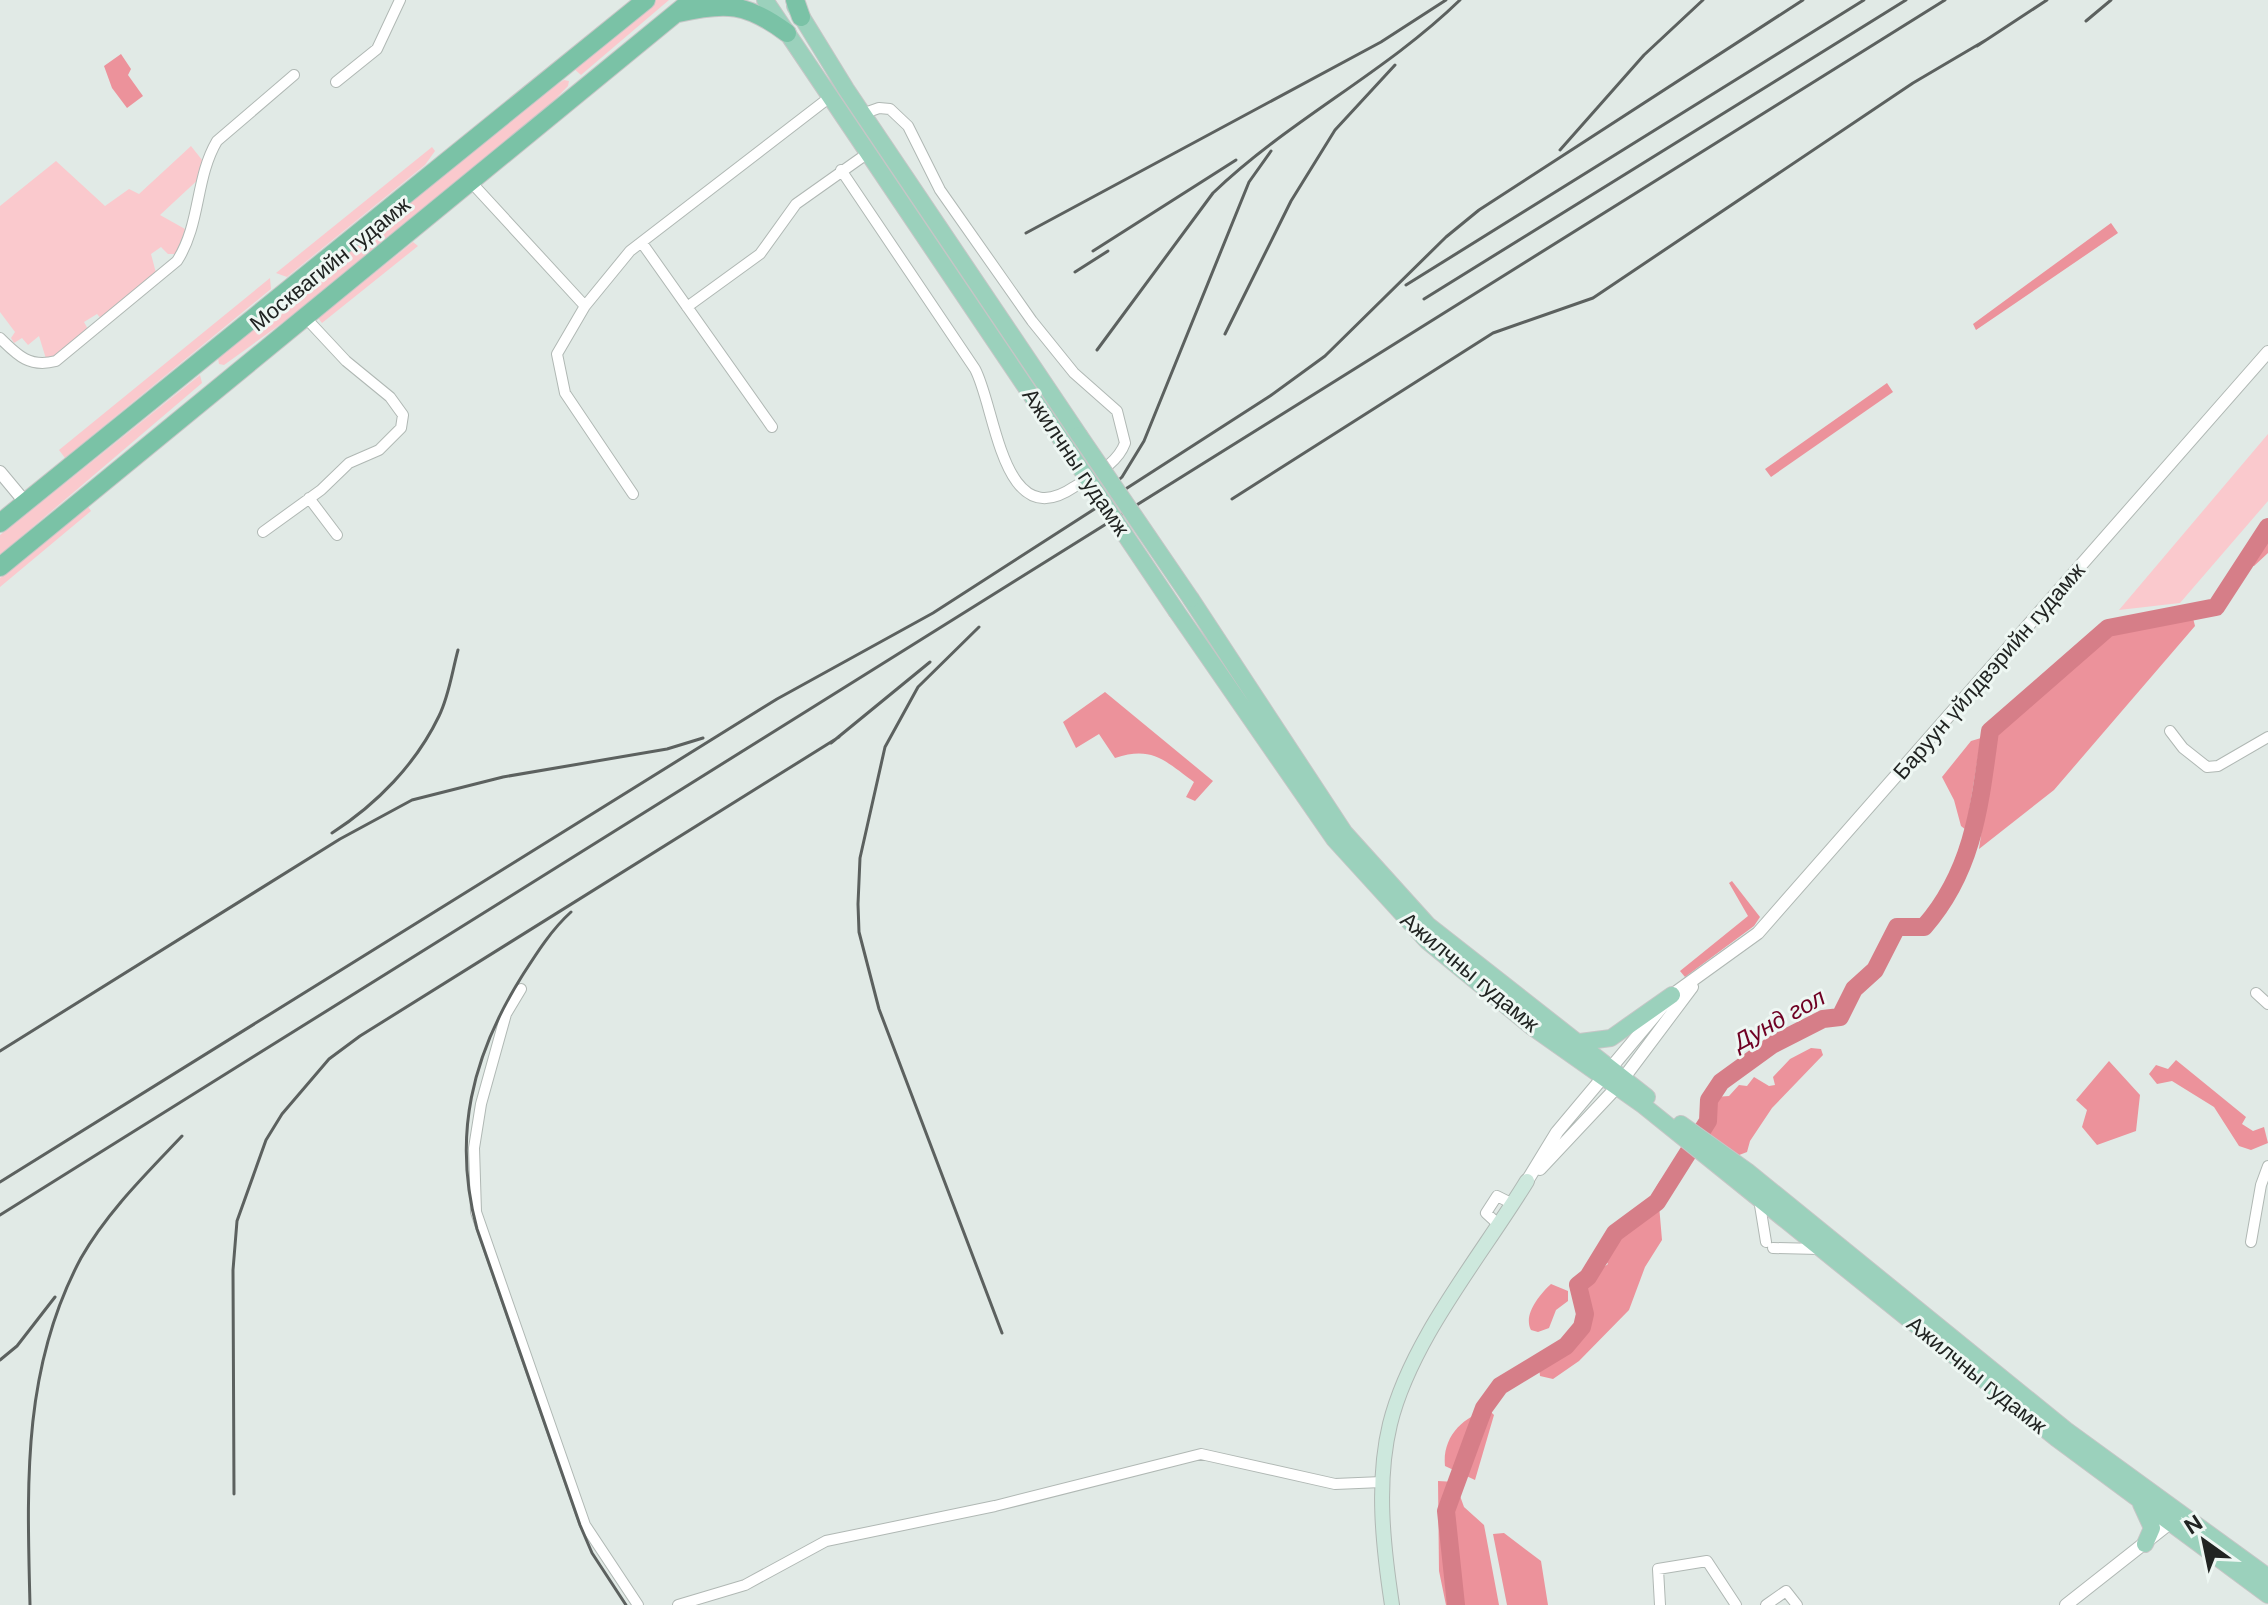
<svg xmlns="http://www.w3.org/2000/svg" width="2268" height="1605" font-family="'DM Sans',sans-serif">
  <rect width="100%" height="100%" fill="#e1eae6"/>
  <path fill="#fac9cd" d="M656,0H669L581,75L572,67Z
    M564,80L569,81L568,86L539,116L310,303L224,365L219,364L218,358L527,104Z
    M191,146L206,165L202,176L160,215L185,229L177,254H168L161,247L151,254L156,273L143,283L145,293L105,323L97,314L84,322L90,333L47,362L39,336L28,345L22,338L14,343L11,338L15,332L0,312V206L56,161L105,206L129,189L139,194Z
    M432,147L435,151L425,165L287,277L276,273Z
    M413,242L418,246L322,323L318,318Z
    M270,278L271,289L65,458L59,450Z
    M200,375L202,383L0,555V535Z
    M2268,434V501L2180,603L2119,610Z
    M87,505L91,511L0,587V578Z"/>
  <path fill="#ec929b" d="M121,54L131,69L128,75L143,96L127,108L112,88L104,66Z
    M2111,223L2118,233L1976,330L1973,324Z
    M1887,383L1893,392L1771,477L1765,469Z
    M2268,522V553L2254,566L2236,562Z
    M2193,618L2195,626L2054,790L1979,849L1996,732L2112,631Z
    M1105,692L1213,781L1195,801L1186,797L1194,782C1164,760 1152,746 1115,758L1099,734L1076,748L1063,722Z
    M1981,738L1966,830L1961,826L1954,800L1942,777L1971,741Z
    M1732,881L1760,917L1754,926L1685,977L1680,971L1748,916L1729,883Z
    M1811,1048L1821,1049L1823,1055L1772,1108L1750,1141L1747,1152L1734,1157L1709,1135L1715,1118L1712,1112L1715,1097L1729,1096L1739,1085L1747,1086L1754,1077L1769,1086L1775,1085L1773,1077L1790,1059Z
    M2176,1060L2246,1117L2242,1124L2253,1131L2264,1127L2268,1143L2251,1150L2239,1146L2214,1107L2172,1081L2157,1084L2149,1074L2156,1065L2168,1069Z
    M2109,1061L2140,1095L2136,1131L2097,1145L2082,1127L2087,1110L2076,1100Z
    M1670,1172L1668,1186L1659,1205L1662,1240L1645,1267L1629,1310L1579,1361L1553,1379L1540,1376L1538,1358C1573,1330 1591,1339 1574,1284C1584,1272 1598,1273 1608,1264L1603,1256L1613,1249L1615,1237L1648,1218C1650,1202 1655,1180 1670,1172Z
    M1551,1284L1568,1291V1301L1556,1310L1549,1328L1538,1332L1531,1330C1523,1315 1539,1295 1551,1284Z
    M1489,1410L1494,1415L1475,1480L1445,1466C1442,1437 1463,1416 1489,1410Z
    M1438,1481L1455,1482L1464,1507L1484,1525L1499,1605H1446L1439,1571Z
    M1504,1533L1541,1561L1548,1605H1507L1493,1534Z"/>
  <g fill="none" stroke-linecap="round" stroke-linejoin="round">
    <path stroke="#d67e88" stroke-width="18" d="M1456,1605L1446,1511L1472,1440L1484,1408L1500,1386L1566,1346L1582,1327L1585,1314L1578,1285L1588,1277L1615,1233L1657,1202L1708,1121L1709,1100L1721,1082L1772,1045L1823,1019L1840,1017L1854,989L1875,970L1897,927H1924C1974,870 1980,804 1990,731L2108,628L2216,607L2268,527"/>
    <g stroke="#b0b8b4" stroke-width="12">
      <path id="minor" d="M336,82L377,49L400,0
        M841,170L975,369C996,408 1002,536 1074,487C1093,475 1117,465 1125,443L1117,411L1074,373L1032,321L940,190L908,126L890,109L879,108L862,114
        M470,181L585,306L630,251L830,97
        M642,243L772,427
        M585,306L557,354L565,393L633,494
        M687,307L760,254L796,204L868,153
        M0,338C18,356 30,368 56,361L177,261C201,224 195,178 217,141L294,75
        M309,498L337,535
        M263,532L321,490L349,463L379,450L401,428L403,415L390,397L346,361L304,316
        M2170,731L2183,748L2207,767L2218,766L2268,737
        M521,989L506,1014L481,1104L474,1148L476,1212L585,1525L638,1605
        M2256,993L2268,1004
        M1759,1199L1766,1242
        M1498,1224L1486,1213L1497,1196L1513,1204
        M2251,1242L2261,1185L2268,1166
        M1773,1248L1819,1249
        M678,1605L745,1585L826,1541L995,1506L1201,1454L1335,1484L1382,1482
        M1660,1605L1658,1569L1707,1561L1736,1605
        M1766,1605L1786,1591L1797,1605"/>
    </g>
    <g stroke="#b0b8b4" stroke-width="14">
      <path id="tertiary" d="M0,472L25,502
        M1540,1169L1617,1087L1692,987
        M1527,1181L1557,1132L1672,995L1758,933L2268,352
        M2066,1605L2170,1523"/>
    </g>
    <g stroke="#b0b8b4" stroke-width="16">
      <path id="secondary" d="M1392,1605C1383,1546 1376,1482 1390,1424C1411,1339 1482,1255 1527,1181"/>
    </g>
    <g stroke="#c5c6c6" stroke-width="18">
      <path id="primary" d="M765,0L1064,444
        M795,6L846,89L1079,435
        M1191,599L1344,832L1428,925L1647,1097
        M1177,612L1334,839L1427,941L1532,1027L1644,1106L2056,1438L2268,1595
        M1580,1042L1611,1038L1672,995
        M1681,1124L1747,1171L2066,1430L2268,1577
        M2141,1504L2152,1528L2145,1544"/>
    </g>
    <g stroke="#c5c6c6" stroke-width="20">
      <path id="trunk" d="M795,0L801,17
        M678,13C726,2 747,3 787,33
        M0,523L646,0
        M0,567L692,0"/>
    </g>
    <use href="#minor" stroke="#fff" stroke-width="10"/>
    <use href="#tertiary" stroke="#fff" stroke-width="12"/>
    <use href="#secondary" stroke="#cde8dd" stroke-width="14"/>
    <use href="#primary" stroke="#9bd1bc" stroke-width="16"/>
    <use href="#trunk" stroke="#7ac2a6" stroke-width="18"/>
    <path stroke="#5c615f" stroke-width="3" d="M2086,21L2111,0
      M1977,46L2047,0
      M1560,150L1644,55L1703,0
      M1026,233L1381,42L1446,0
      M1093,251L1236,160
      M1075,272L1108,251
      M1406,285L1864,0
      M1424,299L1906,0
      M1225,334L1291,201L1335,130L1395,65
      M1097,350L1213,193C1289,120 1385,73 1460,0
      M1107,491L1122,477L1144,441L1249,182L1271,151
      M1232,499L1493,333L1593,298L1913,83L1986,40
      M979,627L918,687L885,747L860,858L858,904L859,932L879,1009L1002,1333
      M831,743L930,662
      M332,833C377,804 416,764 439,716C449,696 452,672 458,650
      M571,912C551,930 536,954 522,976C472,1056 452,1136 477,1229L580,1525L592,1553L626,1605
      M0,1051L340,839L412,800L503,777L667,749L703,738
      M0,1182L777,699L933,613L1270,396L1325,356L1446,237L1479,210L1803,0
      M0,1215L1945,0
      M0,1360L17,1346L55,1297
      M234,1494L233,1270L237,1221L266,1140L282,1114L329,1059L360,1036L839,737
      M30,1605C27,1484 22,1368 81,1258C107,1212 146,1174 182,1136"/>
    <g stroke="#c5c6c6" stroke-width="18" stroke-linecap="butt">
      <path id="primary-bridge" d="M1079,435L1191,599
        M1064,444L1177,612"/>
    </g>
    <use href="#primary-bridge" stroke="#9bd1bc" stroke-width="16"/>
  </g>
  <g text-anchor="middle" dominant-baseline="central" stroke-width="6" stroke-linejoin="round" paint-order="stroke">
    <g font-size="22" fill="#212422" stroke="#eef7f3">
      <text transform="translate(330 264) rotate(-39)">Москвагийн гудамж</text>
      <text transform="translate(1076 462) rotate(56)">Ажилчны гудамж</text>
      <text transform="translate(1989 671) rotate(-49)">Баруун үйлдвэрийн гудамж</text>
      <text transform="translate(1470 972) rotate(40)">Ажилчны гудамж</text>
      <text transform="translate(1977 1375) rotate(39)">Ажилчны гудамж</text>
    </g>
    <g font-size="24" font-style="italic" fill="#6f0023" stroke="#eef7f3">
      <text transform="translate(1779 1019) rotate(-29)">Дунд гол</text>
    </g>
  </g>
  <g transform="translate(2204 1541) rotate(327)" stroke="#eef7f3" stroke-width="6" paint-order="stroke">
  <path d="M0-6L14 30L0 20L-14 30Z" fill="#212422"/>
  <text y="-12" font-size="22" font-weight="bold" text-anchor="middle" fill="#212422">N</text>
  </g>
</svg>
